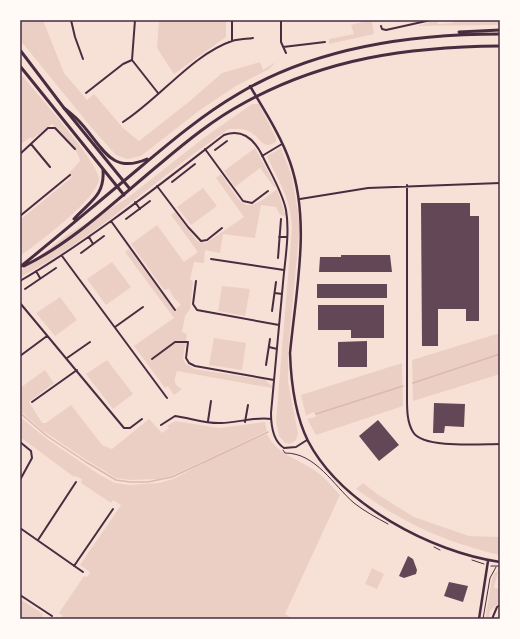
<svg xmlns="http://www.w3.org/2000/svg" width="520" height="639" font-family="Helvetica,sans-serif">
  <rect width="100%" height="100%" fill="#f7e1d7"/>
  <path fill="#ebcfc5" d="M20,20H43L64,73L87,100L94,94L123,128L139,141L190,101L222,73L260,62L263,70L276,62L269,69L236,86L200,110L141,156L127,159L116,155L91,127L20,40Z
    M159,20H226V37L174,74L157,48Z
    M370,20H381L372,22L374,34L329,44V39L354,34L351,25Z
    M437,20L438,24L453,23V20H500V25L417,26Z
    M20,73C34,91 97,160 99,178C100,197 36,245 20,256V220L72,177L68,174L80,161L78,154L52,124L32,139L31,137L21,144L22,149L20,151Z
    M252,104H259L276,138V142C263,150 262,140 252,133C245,128 237,129 229,129C158,176 96,239 20,277V271L68,234L126,199L205,137Z
    M255,148L276,187H274L260,168L235,187L224,171Z
    M281,148L292,177L300,224L288,353V382L298,433L296,440L290,444L285,443L279,436L276,421L292,228C291,199 279,182 267,156Z
    M221,174C244,206 242,217 277,189L286,216L280,215L276,207L261,205L255,238L223,234L220,253L205,250L204,263L194,262L190,279L193,282L190,309L185,316L182,332L187,334L183,358L185,363L194,369L265,380L272,386V388L177,371C174,380 173,385 182,389L174,395L168,386L165,388L134,346L174,318L125,252L129,249L174,310L181,305L173,297L169,289L164,290L131,244L157,225L184,262L198,252L171,215L175,212L197,241L206,243L244,217L216,178Z
    M203,188L217,206L191,225L177,207Z
    M112,262L131,287L106,305L87,279Z
    M222,286L250,289L245,316L218,311Z
    M60,297L77,320L55,336L36,313Z
    M500,333V374L413,401L412,360Z
    M214,338L246,343L242,370L209,365Z
    M107,360L133,394L113,409L86,374Z
    M402,363L403,406L316,435L307,419L315,417L316,415L313,412L306,416L301,395Z
    M45,370L54,383L29,402L42,423H46L71,405L102,445L112,449L149,419L162,433L169,428L167,426L175,421L219,428L265,422L267,431L171,476L159,479L130,480L116,478L85,459L42,430L20,411V388Z
    M20,417L47,439L100,475L115,483L130,485L159,483L173,479L222,453L267,434C279,457 299,458 318,473C327,479 333,488 340,495L285,614L293,619H61L63,616L59,613L84,576L87,577L90,572L80,565L121,505L113,500L111,503L81,483L82,479L75,476L74,477L20,437Z
    M363,483L377,494L414,517L469,536L500,537V555C442,541 405,524 356,489Z
    M372,568L384,574L377,589L365,584Z
    M498,571L494,588L500,589V602L490,611L489,619H485L492,579L494,573Z
    M20,599L43,614L42,618L43,619H20Z"/>
  <g fill="none" stroke-linecap="round" stroke-linejoin="round">
    <path stroke="#dcb8b0" stroke-width="1.5" d="M413,383L500,354
      M20,413L47,436L86,462L116,480L130,482H148L172,477L268,432
      M316,414L403,386"/>
  </g>
  <path fill="#644757" d="M421,203H470V216H479V321H466V309H438V346H422Z
    M341,255H390L392,272H319L320,257H341Z
    M317,284H387V298H317Z
    M318,305H384V338H351V330H318Z
    M367,341V367H338V342Z
    M434,403L465,404L464,427L445,426L444,433H433Z
    M378,420L399,445L379,461L359,436Z
    M408,556L413,559L417,570L416,574L404,578L399,576Z
    M449,582L468,586L463,602L444,596Z"/>
  <g fill="none" stroke-linecap="round" stroke-linejoin="round">
    <path stroke="#4a2c40" stroke-width="1" d="M283,450L285,453C316,453 333,485 354,503C364,511 377,518 388,524
      M434,547L440,550
      M472,560L484,564
      M491,566H500
      M483,619L490,578L496,567"/>
    <path stroke="#4a2c40" stroke-width="2" d="M71,20L75,37L83,59
      M135,20L132,60L158,93
      M232,20V41
      M281,20V42L286,53
      M381,26L382,29L386,30L431,20
      M283,47L325,42
      M86,93L123,64L132,60
      M123,122C158,100 193,54 232,41C239,39 247,39 253,38
      M31,144L50,167
      M205,149L243,201L252,203L268,191
      M215,150L227,141
      M20,154L48,128H55L75,149
      M262,156L282,144
      M172,182L195,164
      M407,185V398C407,410 407,422 413,432C423,449 481,444 500,444
      M157,186L188,227L201,241L207,240L222,228
      M300,199L368,188L500,183
      M135,202L140,209
      M20,216L70,175
      M126,219L150,201
      M111,221L175,310
      M89,237L93,244
      M279,237H287
      M81,253L104,236
      M62,256L167,398
      M278,258L281,219
      M211,259L284,270
      M36,271L40,278
      M20,281C92,239 158,186 224,135C243,128 255,140 263,157C271,174 282,191 286,210C290,233 285,259 283,283C279,326 275,370 271,413C271,424 273,441 284,448L296,447L307,440
      M196,281L193,304L197,310L279,325
      M25,289L56,268
      M275,293L282,294
      M20,303L124,428H130L142,419
      M272,311L276,282
      M115,327L143,307
      M269,347L277,349
      M20,356L47,336
      M67,358L90,342
      M152,359L175,342H188L186,358L189,363L195,366L274,380
      M266,365L270,339
      M32,402L77,370
      M208,421L211,401
      M245,422L248,405
      M161,425L175,416C190,418 207,424 221,423C237,423 257,416 271,419
      M20,442L31,451L32,458L20,480
      M20,528L83,572
      M38,540L76,482
      M74,566L113,509
      M20,595L52,616
      M492,619L497,607L500,605"/>
    <path stroke="#4a2c40" stroke-width="2.5" d="M250,86C264,110 281,136 290,162C311,222 296,290 290,353C291,382 295,415 308,441C341,504 431,552 500,562
      M479,619L488,561"/>
    <path stroke="#4a2c40" stroke-width="3" d="M20,50L64,108L130,189
      M20,66L124,195"/>
    <path stroke="#4a2c40" stroke-width="3" d="M459,32L500,30
      M64,108C69,112 74,116 78,120C101,143 109,176 147,159
      M74,219C89,202 105,196 103,170
      M24,266C75,241 117,199 161,163C187,141 214,119 244,103C326,58 408,47 500,46
      M20,267C55,239 90,209 125,180C161,150 197,118 238,94C316,47 410,34 500,34"/>
  </g>
  <rect width="520" height="639" fill="none" stroke="#fffaf5" stroke-width="42"/>
  <rect x="21" y="21" width="478" height="597" fill="none" stroke="#4a2c40" stroke-width="1.5"/>
</svg>
